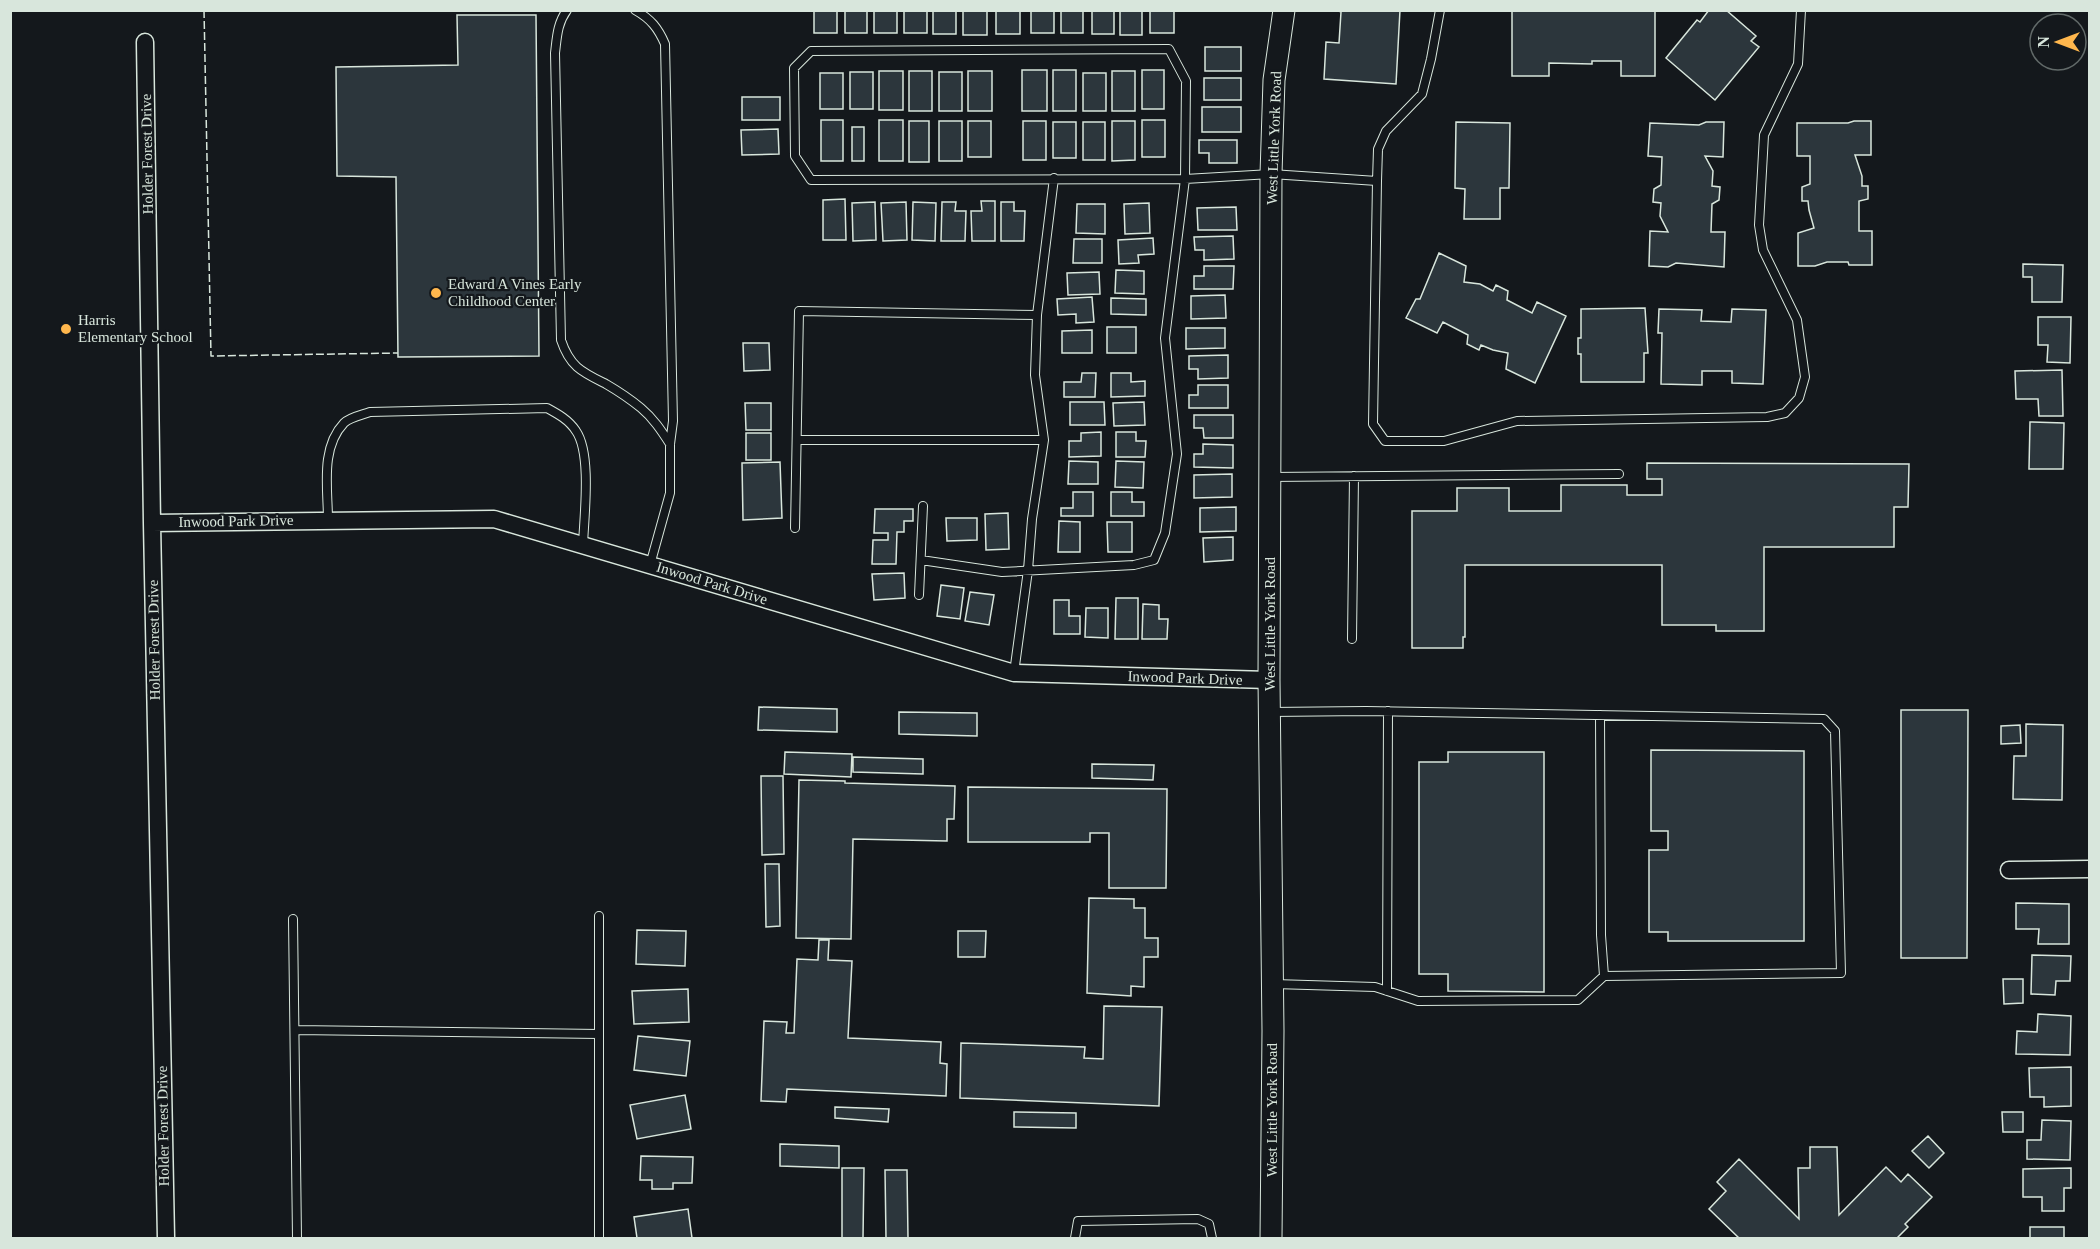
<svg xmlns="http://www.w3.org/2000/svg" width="2100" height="1249" font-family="'Times New Roman',serif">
  <rect width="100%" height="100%" fill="#14181c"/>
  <path fill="#2c363c" stroke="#d8e6dc" stroke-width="1.5" d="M814,10H837V33H814Z
    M845,10H867V33H845Z
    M874,10H897V33H874Z
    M904,10H927V33H904Z
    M933,10H956V34H933Z
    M963,10H987V35H963Z
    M996,10H1020V34H996Z
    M1031,10H1054V33H1031Z
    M1061,10H1083V33H1061Z
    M1092,10H1114V34H1092Z
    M1120,10H1142V35H1120Z
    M1150,10H1174V33H1150Z
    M1337,10H1400L1396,84L1324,79L1326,42L1339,43L1341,12Z
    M1512,10H1655V76H1621V61H1592V64L1549,63V76H1512Z
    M1709,10H1726L1756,36L1751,41L1759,47L1715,100L1666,58L1697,20L1700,22Z
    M457,15H536L539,356L398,357L396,177L337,176L336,67L458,65Z
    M1205,47H1241V71H1205Z
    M1022,70H1047V111H1022Z
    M1053,70H1076V111H1053Z
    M1142,70H1164V109H1142Z
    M879,71H903V110H879Z
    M909,71H932V111H909Z
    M968,71H992V111H968Z
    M1112,71H1135V111H1112Z
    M850,72H873V109H850Z
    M939,72H962V111H939Z
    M820,73H843V109H820Z
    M1083,73H1106V111H1083Z
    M1204,78H1241V100H1204Z
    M742,97H780V120H742Z
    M1202,107H1241V132H1202Z
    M821,120H843V161H821Z
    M879,120H903V161H879Z
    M1142,120H1165V157H1142Z
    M909,121H929V162H909Z
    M939,121H962V161H939Z
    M968,121H991V157H968Z
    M1023,121H1046V160H1023Z
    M1112,121H1135V160L1112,161Z
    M1854,121H1871V155H1855L1862,176V186H1868V199L1859,201V231H1872V265H1849L1848,262H1827L1815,266H1798V233L1814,228L1809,210L1808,201H1802V187L1810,184V156H1797V123H1848Z
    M1053,122H1076V158H1053Z
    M1083,122H1105V160H1083Z
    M1456,122L1510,123L1509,188H1500V219H1464L1465,189L1455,188Z
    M1706,122H1724L1723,157L1705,156L1713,171L1712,186L1720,187L1719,200L1712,204L1711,232H1725L1724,267L1676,263L1668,267L1649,266L1650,231L1668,232L1660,216L1661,203L1653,202L1654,189L1661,185L1662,157L1648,156L1650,123L1699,125Z
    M852,127H864V161H852Z
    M778,129L779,154L742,155L741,130Z
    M1199,140H1237V163H1209V153H1199Z
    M845,199L846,240H823V200Z
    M981,201H995V241H972L971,211H982Z
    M875,202L876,240L853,241L852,203Z
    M906,202L907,240L883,241L881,203Z
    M913,202L936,203L935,241L912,240Z
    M942,202H956L955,211H966L965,241H941Z
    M1001,202H1014V211H1025L1024,241H1001Z
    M1149,203L1150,233L1125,234L1124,204Z
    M1077,204H1105V234L1076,233Z
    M1236,207L1237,230H1198L1197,208Z
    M1233,236L1234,259L1204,260V250H1195L1194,237Z
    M1153,238L1154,254L1138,255L1139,263L1119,264L1118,240Z
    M1074,239H1102V263H1073Z
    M1439,253L1466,266L1464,282L1480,284L1493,291L1496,285L1508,291L1507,300L1532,313L1537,302L1566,316L1535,383L1506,369L1508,353L1493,350L1481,345L1479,350L1467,344L1468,335L1443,322L1437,333L1406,318L1416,299H1420Z
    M2023,264L2063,265L2062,302H2032V277H2023Z
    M1204,266H1234L1233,289H1194V276H1204Z
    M1116,270L1144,271V294L1115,293Z
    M1099,272L1100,294L1068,295L1067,273Z
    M1225,295L1226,318L1191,319V296Z
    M1092,297L1094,322L1076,323V314L1058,315L1057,299Z
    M1111,298L1146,299V315L1111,314Z
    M1645,308L1648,353H1644V382H1581V354H1578V338H1581V309Z
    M1659,309L1702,310L1701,321L1731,322L1732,309L1766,310L1763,384L1732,383V371H1702V385L1661,384L1662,333H1658Z
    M2038,317H2071L2070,363L2047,362L2048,345H2038Z
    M1107,327H1136V353H1107Z
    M1186,328H1225V348L1186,349Z
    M1092,330V353H1062V331Z
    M743,343H769L770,370L744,371Z
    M1228,355V378L1198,379V369H1189V356Z
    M2062,370L2063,416H2039L2038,399H2016L2015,371Z
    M1082,373H1096L1095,397H1064V382H1081Z
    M1111,373H1131V382L1145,381V396L1111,397Z
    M1198,385H1228V408H1189V395H1198Z
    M1070,402H1104L1105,425H1070Z
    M1144,402L1145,425L1114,426L1113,403Z
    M745,403H771V430H746Z
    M1194,415H1233V438H1204L1203,428H1194Z
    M2030,422L2064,423L2063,469H2029Z
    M1101,432V456L1069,457V441H1081V433Z
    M1116,432H1136V441H1146L1145,457H1116Z
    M746,433H771V460H746Z
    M1203,444L1233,445V468L1194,467V454H1203Z
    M1069,461L1098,462V484H1068Z
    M1116,461L1144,462L1143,488L1115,487Z
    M780,462L782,518L743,520L742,463Z
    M1647,463L1909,464L1908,507H1894V547H1764V631H1716V625H1662V565H1465V637H1463V648H1412V511H1457V488H1509V511H1561V485H1627V495H1662V479H1647Z
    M1232,474V497L1194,498V475Z
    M1073,492H1093V516H1061V508H1073Z
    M1111,492H1132V502H1144V516H1111Z
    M1236,507V531L1200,532V508Z
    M875,509H913V521H904V532H897L896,564H872L873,540H888V533H874Z
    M1008,513L1009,549L986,550L985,514Z
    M946,518H977V540L947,541Z
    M1059,521L1080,522V552H1058Z
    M1107,522H1132V552H1108Z
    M1233,537V560L1204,562L1203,538Z
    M904,573L905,598L874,600L872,574Z
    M941,585L964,588L960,619L937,616Z
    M970,592L994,595L989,625L965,621Z
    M1116,598H1138V639H1115Z
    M1054,600H1069V616H1080V634H1054Z
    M1143,604L1159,605V619H1168L1167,639H1142Z
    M1086,608H1108V638L1085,637Z
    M759,707L837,709V732L758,730Z
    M1901,710H1968L1967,958H1901Z
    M899,712L977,713V736L899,734Z
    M2026,724L2063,725L2062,800L2013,799L2014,756H2026Z
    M2020,725L2021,743L2001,744V726Z
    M1651,750L1804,751V941H1668V932H1649V850H1668V831H1651Z
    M785,752L852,754L851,777L784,774Z
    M1448,752H1544V992L1448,991V974H1419V762H1448Z
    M853,757L923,759V774L853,772Z
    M1092,764L1154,765L1153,780L1092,778Z
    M761,776H783L784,854L762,855Z
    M799,780L845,781V783L955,786L954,819H947V841L853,839L851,939L796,938Z
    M968,787L1167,789L1166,888H1109V833H1090V842H968Z
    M765,864H779L780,926L766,927Z
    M1089,898L1134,899V908H1145V938H1158V957H1144V987L1131,986V996L1087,993Z
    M2016,903L2069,904V944H2038L2039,929H2016Z
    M637,930L686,931L685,966L636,964Z
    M958,931H986L985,957H958Z
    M819,940H829L828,960L852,961L848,1038L941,1042L940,1063L947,1064L946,1096L787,1089L786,1102L761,1101L764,1021L787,1022L786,1033H794L797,959L818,960Z
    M2032,955L2071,956L2070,981H2056L2055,995L2031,994Z
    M2003,979H2023V1003L2004,1004Z
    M688,989L689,1022L634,1024L632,991Z
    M1104,1006L1162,1007L1159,1106L960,1098L961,1043L1085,1047L1084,1058L1103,1059Z
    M2038,1014L2071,1016L2070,1055L2016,1054L2017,1031L2037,1032Z
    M638,1036L690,1041L686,1076L634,1070Z
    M2071,1067V1106L2044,1107V1097H2030L2029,1068Z
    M685,1095L691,1129L637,1139L630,1105Z
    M835,1107L889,1109L888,1122L835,1118Z
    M1014,1112L1076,1113V1128L1014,1127Z
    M2002,1112H2023V1132H2003Z
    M2042,1120L2071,1121L2070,1160L2027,1159V1140H2041Z
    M1928,1136L1944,1153L1929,1168L1912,1151Z
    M780,1144L839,1146V1168L780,1166Z
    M1810,1147H1837L1839,1215L1886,1167L1901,1182L1908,1174L1932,1197L1905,1224L1908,1227L1897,1238H1739L1709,1209L1726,1191L1717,1182L1739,1159L1799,1219L1798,1168H1810Z
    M641,1156L693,1157L692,1183H673V1189H652V1180H640Z
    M842,1168H864L863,1238H842Z
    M2071,1168V1188H2064V1211H2042V1197H2023V1169Z
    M885,1170H907L908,1238H886Z
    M688,1209L692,1238H637L634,1217Z
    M2030,1227H2064V1238H2030Z"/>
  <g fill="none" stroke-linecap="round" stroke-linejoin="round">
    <g stroke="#d8e6dc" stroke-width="10">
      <path id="service" d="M567,10C557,24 557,37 555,53L561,340C570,367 582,372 606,384C618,391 630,399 641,408C653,418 661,430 670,444
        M635,10C651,19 658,28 665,44L673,421L670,444V493L650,565
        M1377,181L1378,149L1386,131L1422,94L1431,59L1440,10
        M798,440H1044
        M1270,477L1619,474
        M328,520C328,489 320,448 344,423C350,417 362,415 370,412L547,408C558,414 569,420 576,431C592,454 584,517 583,545
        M795,528L799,311L1037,315
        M921,560L1002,572L1134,565L1154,560L1165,533L1177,454L1165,338L1185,179L1186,81L1169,49L811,51L794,68L795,156L811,180L1185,179L1271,174L1377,181L1373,424L1385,441H1444L1517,421L1767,417L1785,413L1799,398L1805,377L1797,320L1763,250L1759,225L1764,135L1798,64L1801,10
        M919,595L923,506
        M1352,639L1354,476
        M1014,673L1028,570L1032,519L1044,440L1035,375L1037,315L1054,178
        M1270,712L1366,711L1824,719L1835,731L1841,973L1604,976L1578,1000L1418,1001L1375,987L1274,984
        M1600,715L1601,935L1604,976
        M599,916V1238
        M293,919L297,1238
        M1387,991L1388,711
        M295,1030L599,1034
        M1075,1238L1078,1221L1198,1219L1209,1224L1212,1238"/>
    </g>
    <g stroke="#d8e6dc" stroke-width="19">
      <path id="minor" d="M145,42L152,523L166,1238
        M152,523L494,519L1014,673L1269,680
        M2009,870L2090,869"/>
    </g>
    <g stroke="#d8e6dc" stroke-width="23">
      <path id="tertiary" d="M1271,1238L1273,1031L1269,680L1271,174L1274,80L1284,10"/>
    </g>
    <use href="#service" stroke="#14181c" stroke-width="8"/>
    <use href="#minor" stroke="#14181c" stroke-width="16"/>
    <use href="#tertiary" stroke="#14181c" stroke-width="21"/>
    <path stroke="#d8e6dc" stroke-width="1.5" stroke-dasharray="8 3" stroke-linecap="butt" d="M204,10L211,356L398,353"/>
  </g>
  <g fill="#ffb74d" stroke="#14181c" stroke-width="2">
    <circle cx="436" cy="293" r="6"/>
    <circle cx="66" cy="329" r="6"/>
  </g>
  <g text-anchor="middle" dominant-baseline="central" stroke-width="4.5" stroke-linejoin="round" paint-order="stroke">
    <g font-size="15" fill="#d8e6dc" stroke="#14181c">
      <text transform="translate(1274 138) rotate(-88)">West Little York Road</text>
      <text transform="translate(147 154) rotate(-91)">Holder Forest Drive</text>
      <text transform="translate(236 521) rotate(-1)">Inwood Park Drive</text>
      <text transform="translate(712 583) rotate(17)">Inwood Park Drive</text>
      <text transform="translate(1270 624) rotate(-90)">West Little York Road</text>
      <text transform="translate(154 640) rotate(-91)">Holder Forest Drive</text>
      <text transform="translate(1185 678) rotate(2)">Inwood Park Drive</text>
      <text transform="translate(1272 1110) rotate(-90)">West Little York Road</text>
      <text transform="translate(163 1126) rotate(-91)">Holder Forest Drive</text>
    </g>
    <g font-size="15" fill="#d8e6dc" stroke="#14181c" text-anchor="start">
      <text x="448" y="284">Edward A Vines Early<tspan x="448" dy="17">Childhood Center</tspan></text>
      <text x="78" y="320">Harris<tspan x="78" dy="17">Elementary School</tspan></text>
    </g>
  </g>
  <rect width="2100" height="1249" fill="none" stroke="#d8e6dc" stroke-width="24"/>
  <g transform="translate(2058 42) rotate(270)"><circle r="28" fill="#14181c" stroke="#626a69" stroke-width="1.5"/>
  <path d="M0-4.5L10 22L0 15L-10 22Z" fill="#ffb74d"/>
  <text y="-9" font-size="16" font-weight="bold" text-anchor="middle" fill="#d8e6dc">N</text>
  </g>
</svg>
